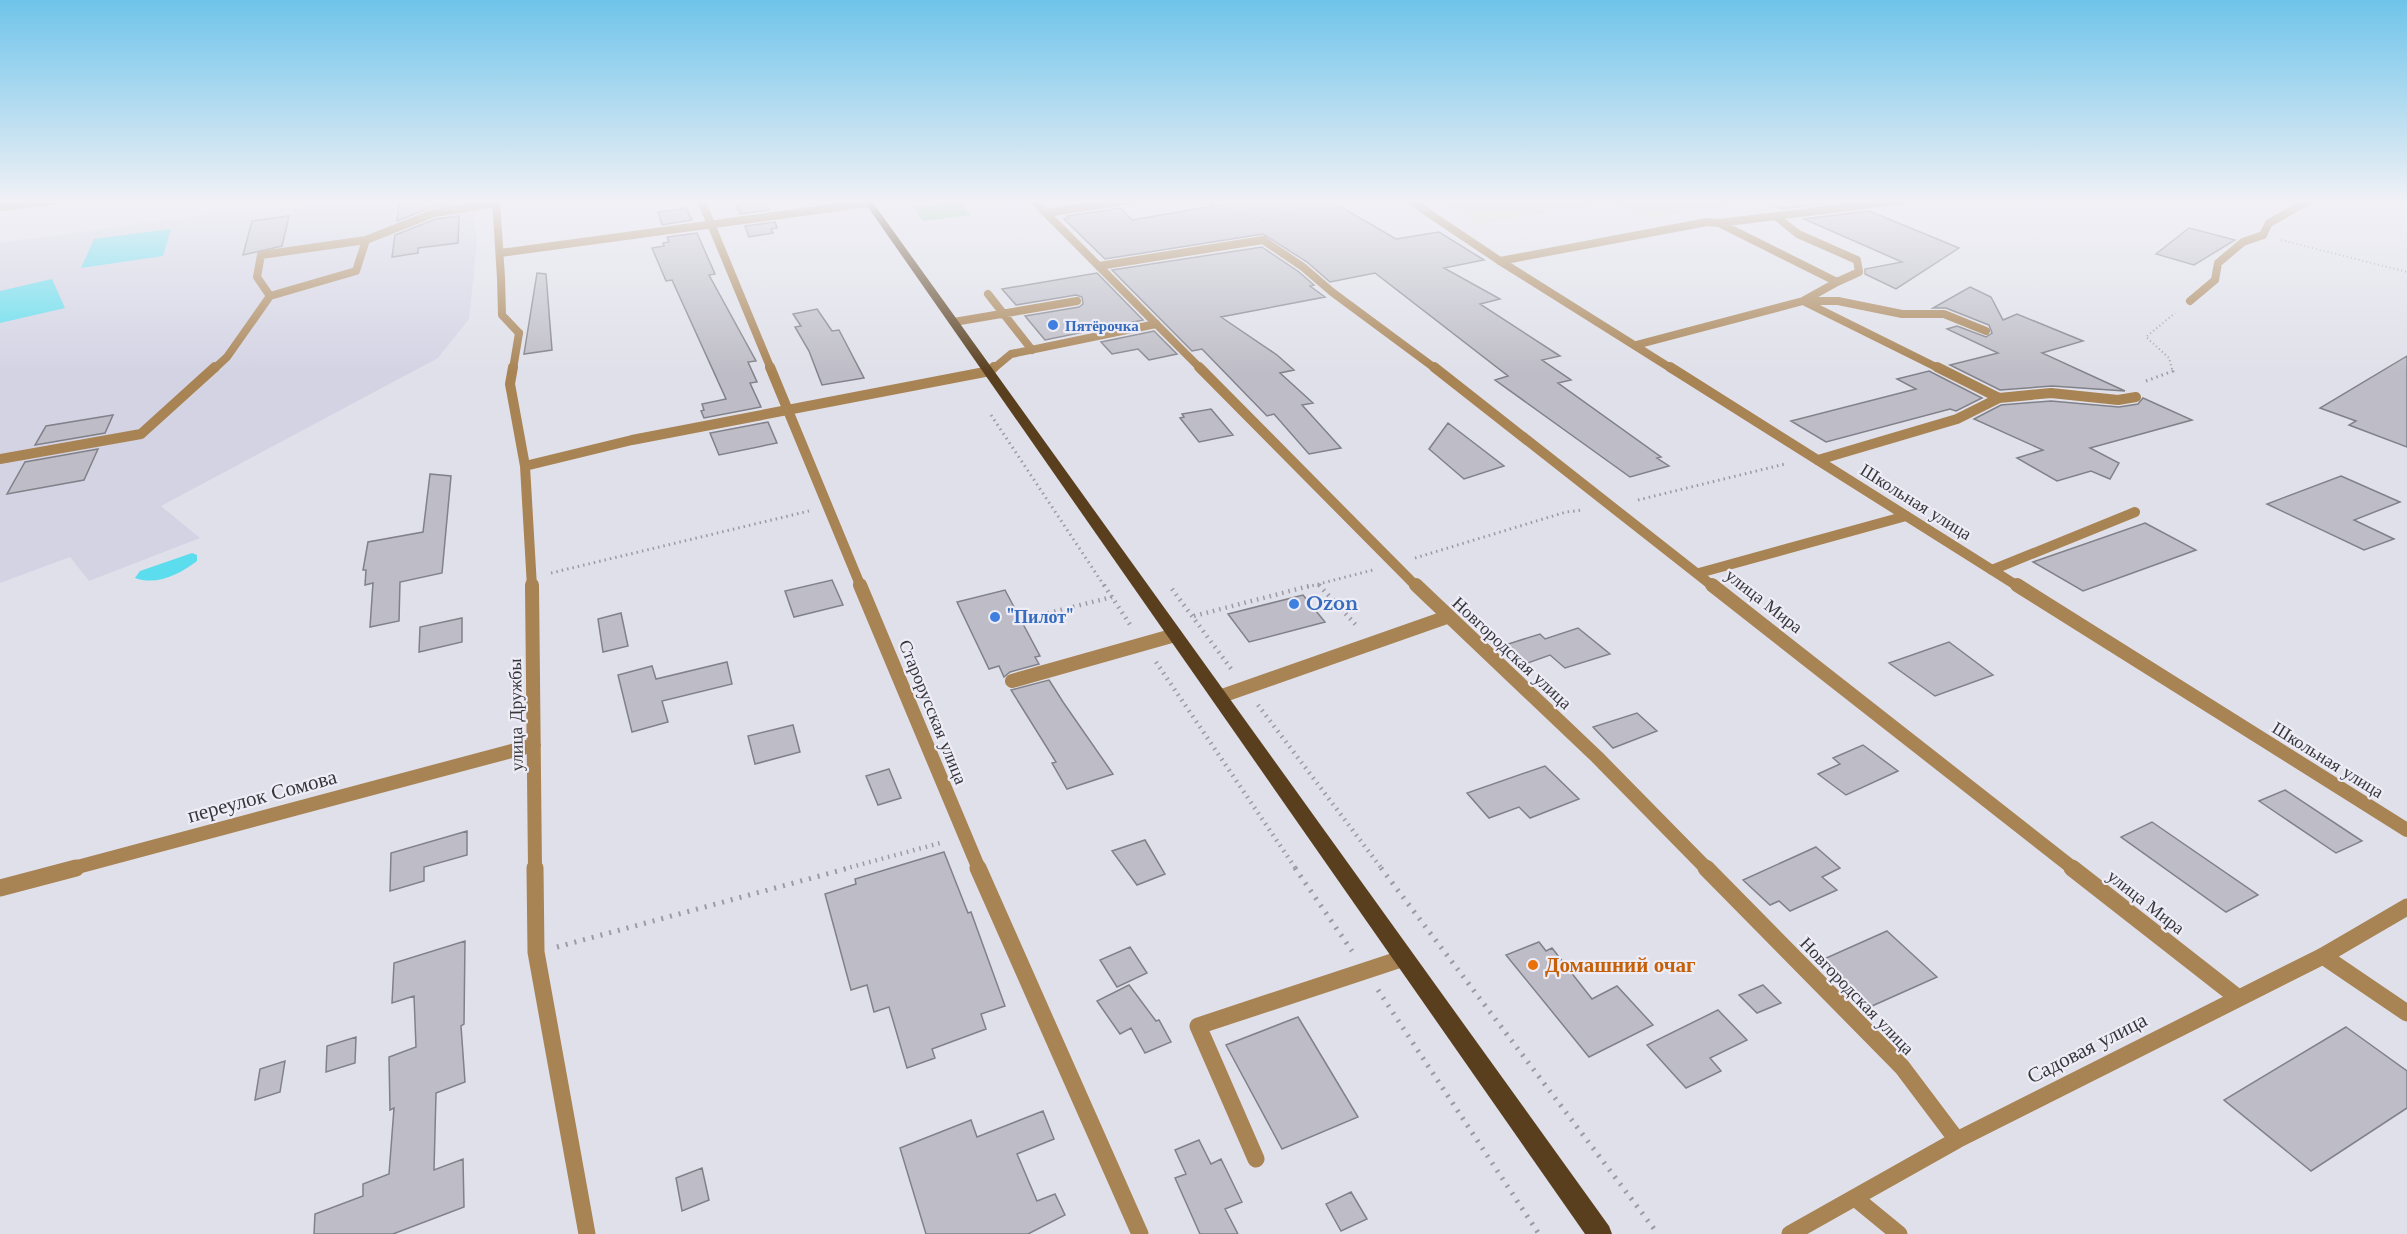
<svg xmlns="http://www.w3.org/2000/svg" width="2407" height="1234" font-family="'Libre Baskerville',serif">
  <rect width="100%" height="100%" fill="#e0e0ea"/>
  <path fill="#d4d3e4" d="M348,200H472L477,242L469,319L438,358L161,506L200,538L89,581L70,557L0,583V243L244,210L245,213Z"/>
  <path fill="#e0d6c2" d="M1441,200H1755L1645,219L1612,202L1478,224Z"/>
  <path fill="#91cb96" d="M960,201L971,215L923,221L914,207Z"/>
  <path fill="#5bdded" d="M171,229L163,256L81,268L94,239Z
    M52,279L65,308L0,323V291Z
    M192,553L197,555V561C180,574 157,586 135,578L140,571Z"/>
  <path fill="#bebdc7" stroke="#818189" stroke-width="1.5" d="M425,200H459V203L432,207L397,221L399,203Z
    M1249,200H1329L1396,239L1439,232L1484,260L1444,268L1500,299L1480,304L1560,356L1542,360L1571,380L1558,383L1661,457L1657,458L1669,466L1630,477L1495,380L1508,376L1375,273L1330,282L1307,262L1263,234L1105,259L1064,219L1069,218L1067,216L1121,208L1132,220Z
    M1762,200H1838L1842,201L1782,209Z
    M765,201L769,210L740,214L736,205Z
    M686,208L692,220L662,225L658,212Z
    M1869,211L1959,248L1896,289L1865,274V269L1902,262L1804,219Z
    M289,216L282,246L243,255L252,221Z
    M459,216L458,243L418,248V253L392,257L395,235L436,219Z
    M775,222L777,228L771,229L773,233L749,237L745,226Z
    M2189,228L2235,240L2194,265L2156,254Z
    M697,233L715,274L709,275L756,361L748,362L757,382L750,383L761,407L704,418L701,411L704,410L702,404L726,399L672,280L666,281L652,248L664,246L663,243L669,242L667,237Z
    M1262,247L1299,272L1314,285L1310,286L1325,297L1221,317L1277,355L1294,370L1280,373L1313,403L1302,405L1341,448L1309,454L1274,414L1267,416L1202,349L1192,351L1112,270Z
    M537,273L546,274L552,350L524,354Z
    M1097,273L1143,320L1045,340L1025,316L1079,307L1083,304L1082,297L1076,295L1016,305L1002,289Z
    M1970,287L1991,297L2003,320L2017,314L2083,341L2042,353L2125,391L2052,386L2000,390L1950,365L1998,353L1947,329L1957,326L1986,337L1992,333L1989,325L1946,308H1933Z
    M817,309L832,331L839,330L864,378L822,385L809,351L795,327L801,326L793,314Z
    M1154,331L1177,354L1149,360L1138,349L1112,354L1101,342Z
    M2407,356V447L2349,425L2356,421L2320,408Z
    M1929,371L1982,398L1956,411L1950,409L1826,442L1791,421L1916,389L1897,379Z
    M2143,398L2192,420L2090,448L2119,463L2110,479L2091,471L2057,481L2017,458L2043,450L1974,419L2001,405L2051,401L2119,407L2138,404Z
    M1211,409L1233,435L1199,442L1180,418L1184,417L1182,414Z
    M113,415L105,433L35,445L46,426Z
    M768,422L777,443L719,455L710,433Z
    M1448,423L1504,466L1464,479L1429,449Z
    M98,449L84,480L7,494L25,462Z
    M430,474L451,476L442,573L400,582L399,621L370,627L373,583L365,585L366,570H363L368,542L423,532Z
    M2341,476L2400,502L2354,520L2394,539L2364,550L2267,504Z
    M2145,523L2196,550L2083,591L2033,562Z
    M832,580L843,605L794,617L785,591Z
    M1005,590L1040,656L1035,657L1039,664L1010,672L1004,677L999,666L989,669L957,602Z
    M1303,595L1325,622L1249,642L1228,614Z
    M621,613L628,646L603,652L598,619Z
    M462,618V642L419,652L420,627Z
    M1578,628L1610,654L1565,668L1550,655L1525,664L1505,645L1540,634L1545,639Z
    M1949,642L1993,675L1935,696L1889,663Z
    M727,662L732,684L662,701L668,722L632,732L618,675L652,666L656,679Z
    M1049,680L1063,702L1113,774L1067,789L1052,763L1056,762L1011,690Z
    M1637,713L1657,731L1613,748L1593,727Z
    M793,725L800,752L755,764L748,736Z
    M1863,745L1898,771L1846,795L1818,774L1840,764L1833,758Z
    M1545,766L1579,799L1530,818L1519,807L1489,818L1467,793Z
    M889,769L901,798L878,805L866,776Z
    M2285,790L2362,841L2336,853L2259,801Z
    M2152,822L2258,895L2226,912L2121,837Z
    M467,831V855L424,867V881L390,891L391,853Z
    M1145,840L1165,874L1137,885L1112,851Z
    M1816,847L1840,868L1822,877L1837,890L1790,911L1779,901L1770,905L1743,880Z
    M944,852L968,913L971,912L1005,1006L981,1014L986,1029L932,1049L935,1058L907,1068L889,1007L874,1012L867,985L851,990L825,894L856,884L855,879Z
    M1887,931L1937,977L1872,1006L1824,959Z
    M465,941L464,1024L461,1026L465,1082L436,1093L434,1170L463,1159L464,1207L393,1234H314L315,1214L363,1196V1184L389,1174L394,1108L390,1110L389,1057L416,1047L414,996L392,1003L394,963Z
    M1539,942L1546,951L1552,948L1592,999L1617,986L1653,1025L1589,1057L1506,955Z
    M1130,947L1147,973L1117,987L1100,960Z
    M1129,985L1156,1021L1159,1020L1171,1042L1145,1053L1131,1028L1120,1034L1097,1001Z
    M1763,985L1781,1003L1757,1013L1739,995Z
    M1718,1010L1747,1040L1710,1058L1721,1071L1686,1088L1647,1045Z
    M1298,1017L1358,1117L1282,1149L1226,1045Z
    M2346,1027L2407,1071V1108L2311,1171L2224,1100Z
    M356,1037L355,1063L326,1072L327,1046Z
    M285,1061L280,1092L255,1100L260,1069Z
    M1043,1111L1054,1139L1017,1154L1037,1201L1055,1194L1065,1215L1028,1234H926L900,1148L971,1120L977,1137Z
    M1199,1140L1211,1164L1221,1159L1242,1202L1225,1209L1238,1234H1200L1175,1178L1186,1174L1175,1150Z
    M702,1168L709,1200L682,1211L676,1178Z
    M1351,1192L1367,1219L1341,1231L1326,1204Z"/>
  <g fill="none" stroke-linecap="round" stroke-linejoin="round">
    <path stroke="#9b9ba3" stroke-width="2" stroke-dasharray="1 3" stroke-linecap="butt" d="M1227,211L1254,220
      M1263,220L1366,200
      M2281,240L2407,272
      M2172,369L2169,358L2146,337L2175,313"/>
    <path stroke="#9b9ba3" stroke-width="3" stroke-dasharray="1.5 4" stroke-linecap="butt" d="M2146,381L2173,371L2172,367
      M991,415L1105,587
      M1638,500L1785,464
      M1415,558L1566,512L1583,510
      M551,573L809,511
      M1318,584L1321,587
      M1307,587L1373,570"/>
    <path stroke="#9b9ba3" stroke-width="4.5" stroke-dasharray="1.5 5" stroke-linecap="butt" d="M1104,585L1131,626
      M1319,585L1356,625
      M1172,589L1232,670
      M1194,616L1313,585
      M1029,618L1112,597
      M1156,662L1296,869
      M1258,705L1382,869
      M844,869L944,842"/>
    <path stroke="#9b9ba3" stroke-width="5" stroke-dasharray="2 7" stroke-linecap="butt" d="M1295,868L1352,951
      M1381,868L1658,1234
      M557,947L849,868
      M1378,990L1539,1234"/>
    <path stroke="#a88354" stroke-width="8" d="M0,207L58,200
      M1046,213L1131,200
      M1778,218L1798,234L1857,260L1859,272L1837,282
      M1720,223L1903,200
      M1500,261L1707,222L1719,223L1837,282L1803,301
      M1099,266L1263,240
      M501,278L502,315L519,333
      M988,294L1032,350
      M270,296L356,271L366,240
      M1808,301H1838L1902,314H1944L1986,331
      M2190,301L2215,280L2218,263L2243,242L2263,235
      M954,322L1077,301
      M1636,345L1803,301L1940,369
      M214,369L227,357L270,296L257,277L261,255L366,240L434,213L497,203
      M993,369L1011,354L1156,324"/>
    <path stroke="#a88354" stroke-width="10" d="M1937,367L1999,398
      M990,371L994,367
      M0,459L141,434L215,367
      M1818,460L1957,419L1999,398L2051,393L2118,400L2136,397
      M1992,570L2135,512
      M1699,573L1906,516"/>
    <path stroke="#a88354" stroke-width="14" d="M1012,681L1175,635
      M1219,697L1447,617"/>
    <path stroke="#a88354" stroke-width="17" d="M2323,956L2407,1013
      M1256,1159L1198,1026L1404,958
      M1855,1198L1899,1234"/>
    <path stroke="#a88354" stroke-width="8" d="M496,200L501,278
      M701,200L771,369
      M1033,200L1201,369
      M1208,200L1212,202
      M1409,200L1500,261L1672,369
      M2263,235L2269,223L2310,200
      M1263,240L1303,267L1332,292L1436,369
      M500,253L869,203
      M513,369L519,333"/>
    <path stroke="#a88354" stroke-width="10" d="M513,367L510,384L525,466L532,587
      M770,367L861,587
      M1199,367L1417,587
      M1434,367L1714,587
      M1670,367L2019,587
      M525,466L632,440L990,371"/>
    <path stroke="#a88354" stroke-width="14" d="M532,585L535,869
      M860,585L979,869
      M1416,585L1597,757L1707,869
      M1712,585L2074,869
      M2017,585L2407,830
      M70,869L534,745"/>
    <path stroke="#a88354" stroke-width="17" d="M535,868L536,952L587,1234
      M978,868L1140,1234
      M1706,868L1902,1067L1957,1140
      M2072,868L2237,997
      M0,888L76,868
      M1790,1234L1957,1140L2323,956L2407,907"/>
    <path fill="#593f1e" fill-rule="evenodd" d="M863,200H871L1609,1226L1612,1234H1585Z"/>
  </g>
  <linearGradient id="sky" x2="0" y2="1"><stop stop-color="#6fc4ea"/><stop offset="0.54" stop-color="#f1f1f6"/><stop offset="1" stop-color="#f1f1f6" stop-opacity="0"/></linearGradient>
  <rect width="2407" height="373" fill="url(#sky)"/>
  <g fill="#3f7fe0" stroke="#eeedf7" stroke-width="2">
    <circle cx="1053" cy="325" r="6"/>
    <circle cx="1294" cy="604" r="6"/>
    <circle cx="995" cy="617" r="6"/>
  </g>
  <circle fill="#e8710a" stroke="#eeedf7" stroke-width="2" cx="1533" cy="965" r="6"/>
  <g text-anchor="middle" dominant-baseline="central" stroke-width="4.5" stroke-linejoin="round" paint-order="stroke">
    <g font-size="15" font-weight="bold" fill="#366cbe" stroke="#eeedf7" text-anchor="start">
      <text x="1065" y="325">Пятёрочка</text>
    </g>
    <g font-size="18" fill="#37373b" stroke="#eeedf7">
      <text transform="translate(1916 502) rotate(32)">Школьная улица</text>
      <text transform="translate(1764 601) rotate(38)">улица Мира</text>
      <text transform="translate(1512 653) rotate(43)">Новгородская улица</text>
      <text transform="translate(933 712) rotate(68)">Старорусская улица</text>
      <text transform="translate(516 715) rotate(-91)">улица Дружбы</text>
      <text transform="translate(2328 760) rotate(32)">Школьная улица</text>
      <text transform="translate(2146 902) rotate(38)">улица Мира</text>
      <text transform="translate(1857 996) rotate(46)">Новгородская улица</text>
    </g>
    <g font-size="18" font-weight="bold" fill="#366cbe" stroke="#eeedf7" text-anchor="start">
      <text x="1306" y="604">Ozon</text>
      <text x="1007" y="617">"Пилот"</text>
    </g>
    <g font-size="21" fill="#37373b" stroke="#eeedf7">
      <text transform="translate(262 796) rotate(-15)">переулок Сомова</text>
      <text transform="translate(2087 1048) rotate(-27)">Садовая улица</text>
    </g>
    <g font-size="21" font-weight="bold" fill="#c56008" stroke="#eeedf7" text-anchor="start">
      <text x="1545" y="965">Домашний очаг</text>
    </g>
  </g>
</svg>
